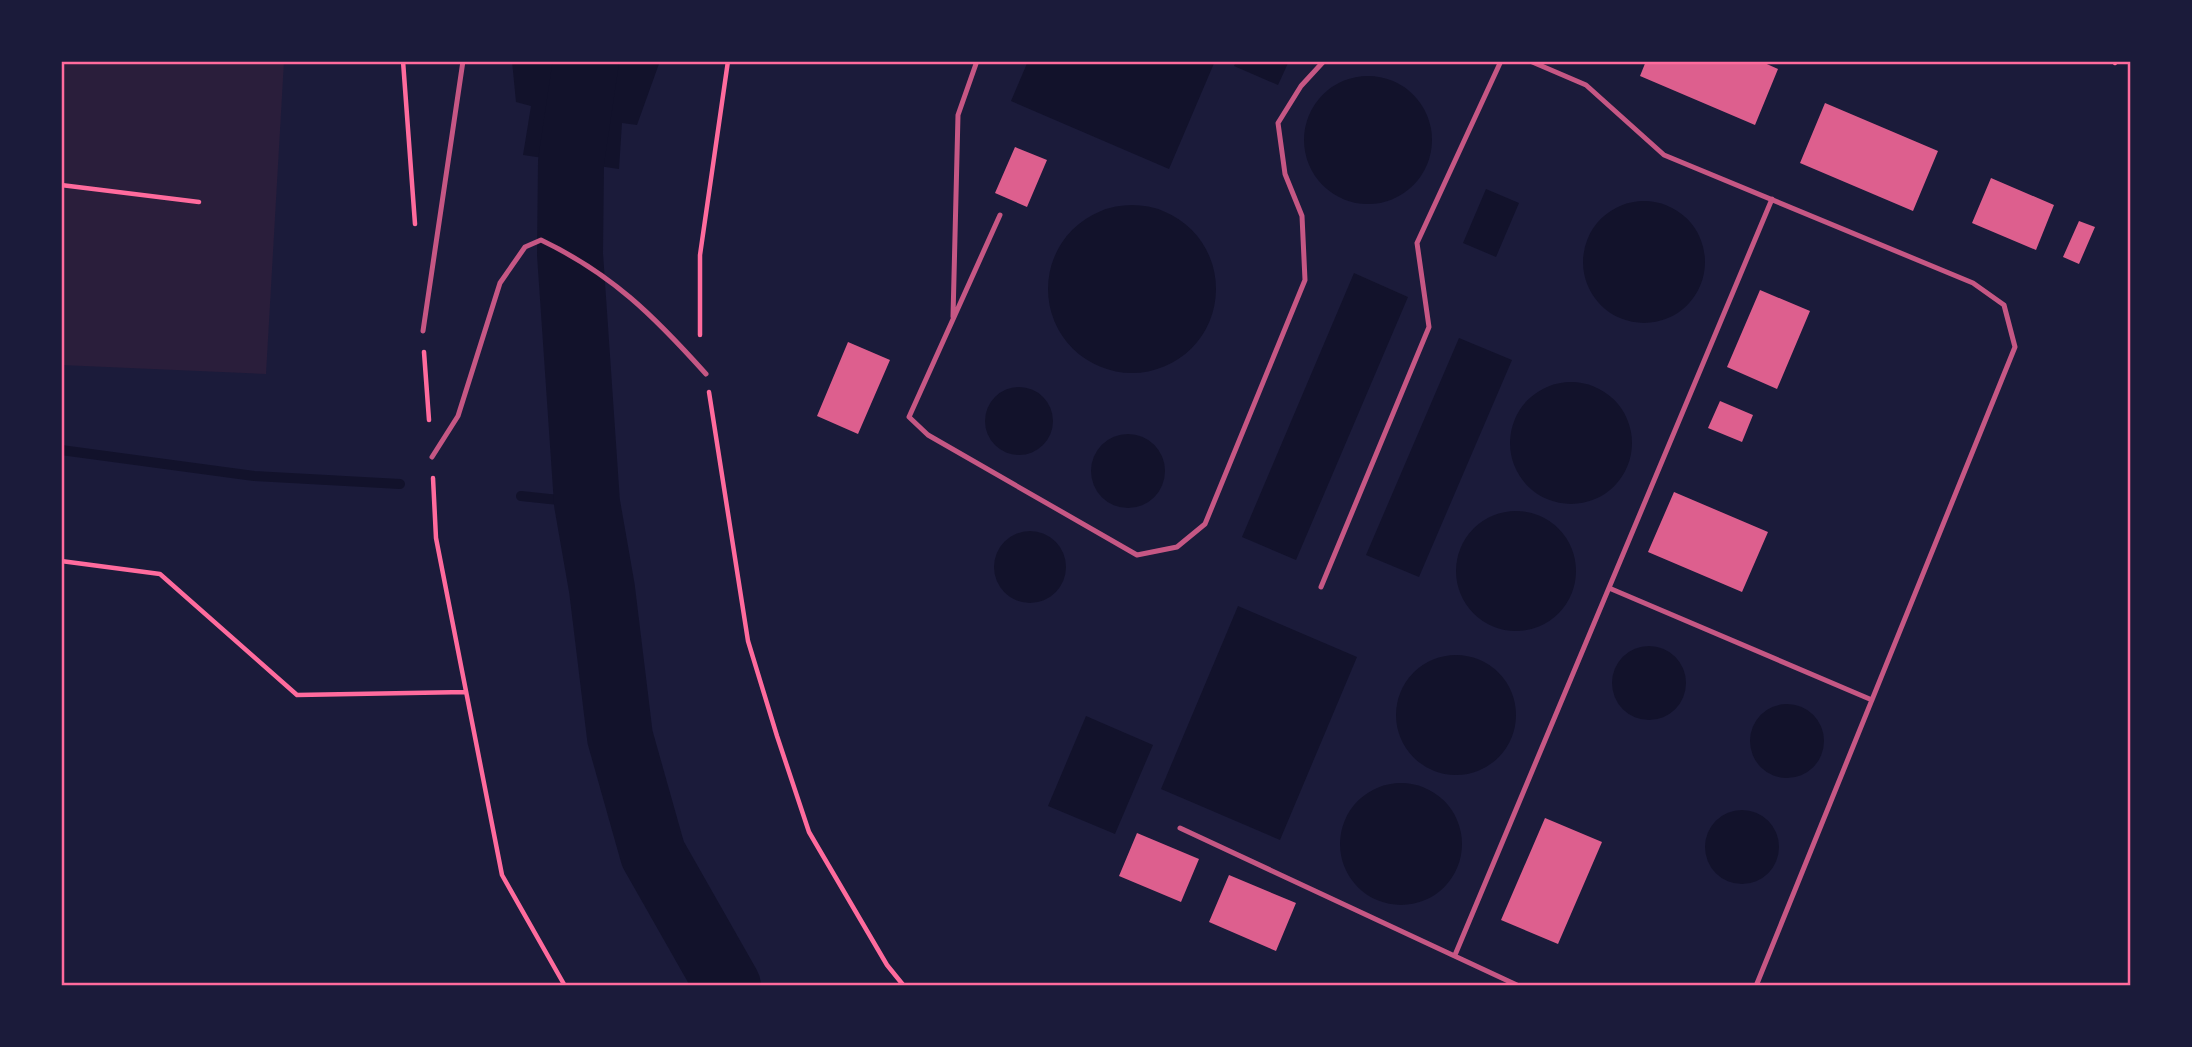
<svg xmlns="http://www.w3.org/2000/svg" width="2192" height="1047" font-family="Montserrat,sans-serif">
  <rect width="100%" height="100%" fill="#1b1b3a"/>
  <path fill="#2a1e3b" d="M61,61H284L266,374L61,365Z"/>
  <path fill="#12122b" d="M512,61H660L637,125L622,123L619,169L523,155L531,106L516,102Z
    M1028,61H1215L1169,169L1011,101Z
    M1236,61H1289L1278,85L1234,66Z
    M1304 140a64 64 0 1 1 128 0a64 64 0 1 1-128 0Z
    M1486,189L1519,203L1496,257L1463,243Z
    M1583 262a61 61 0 1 1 122 0a61 61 0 1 1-122 0Z
    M1048 289a84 84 0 1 1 168 0a84 84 0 1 1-168 0Z
    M1354,273L1408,297L1296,560L1242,537Z
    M1459,338L1512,360L1419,577L1366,555Z
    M1510 443a61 61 0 1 1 122 0a61 61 0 1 1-122 0Z
    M985 421a34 34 0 1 1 68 0a34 34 0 1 1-68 0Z
    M1091 471a37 37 0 1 1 74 0a37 37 0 1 1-74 0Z
    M1456 571a60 60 0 1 1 120 0a60 60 0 1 1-120 0Z
    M994 567a36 36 0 1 1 72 0a36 36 0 1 1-72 0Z
    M1238,606L1357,657L1280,840L1161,789Z
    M1612 683a37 37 0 1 1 74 0a37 37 0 1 1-74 0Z
    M1396 715a60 60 0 1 1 120 0a60 60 0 1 1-120 0Z
    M1750 741a37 37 0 1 1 74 0a37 37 0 1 1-74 0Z
    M1086,716L1153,745L1115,834L1048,806Z
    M1340 844a61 61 0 1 1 122 0a61 61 0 1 1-122 0Z
    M1705 847a37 37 0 1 1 74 0a37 37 0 1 1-74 0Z"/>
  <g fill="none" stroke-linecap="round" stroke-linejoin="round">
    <path stroke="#12122b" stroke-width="10" d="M61,450L254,476L400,484
      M521,496L587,503"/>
    <path stroke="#12122b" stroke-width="66" d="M586,61L571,162L570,254L587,503L602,589L620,737L653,854L728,986"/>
  </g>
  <path fill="#dd5f8e" d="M1646,61H1760L1778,69L1755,125L1640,76Z
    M1825,103L1938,151L1913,211L1800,163Z
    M1015,147L1047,160L1027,207L995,193Z
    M1991,178L2054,205L2036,250L1972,223Z
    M2079,221L2095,227L2079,264L2063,257Z
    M1760,290L1810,311L1777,389L1727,367Z
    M848,342L890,360L858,434L817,416Z
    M1720,401L1753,415L1742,442L1708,428Z
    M1674,492L1768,532L1742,592L1648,552Z
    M1545,818L1602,842L1558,944L1501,920Z
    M1137,833L1199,859L1181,902L1119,876Z
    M1229,875L1296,903L1276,951L1209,922Z"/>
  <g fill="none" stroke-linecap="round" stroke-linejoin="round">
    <path stroke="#ff6b9d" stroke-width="4.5" d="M403,61L415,224
      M2115,63L2116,61
      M61,185L199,202
      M700,335V255L728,61
      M424,352L429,420
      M709,392L748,641L777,736L809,832L887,965L904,986
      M433,478L436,538L502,875L565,986
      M61,561L160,574L297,695L466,692"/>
    <path stroke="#c65784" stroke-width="5" d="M1530,61L1586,85L1664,155L1973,283L2004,305L2015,347L1756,986
      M1000,215L909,417L928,435L1137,555L1177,547L1205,524L1305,280L1302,216L1285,174L1278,123L1301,86L1324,61
      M953,317L958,115L977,61
      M423,331L463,61
      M432,457L458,416L500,283L525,247L541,240C612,274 654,316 706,374
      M1321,587L1429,327L1417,243L1501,61
      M1609,588L1872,700
      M1180,828L1519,986
      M1455,955L1772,199"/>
  </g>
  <rect width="2192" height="1047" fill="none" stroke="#1b1b3a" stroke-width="126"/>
  <rect x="63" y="63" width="2066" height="921" fill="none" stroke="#ff6b9d" stroke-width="2.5"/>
</svg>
